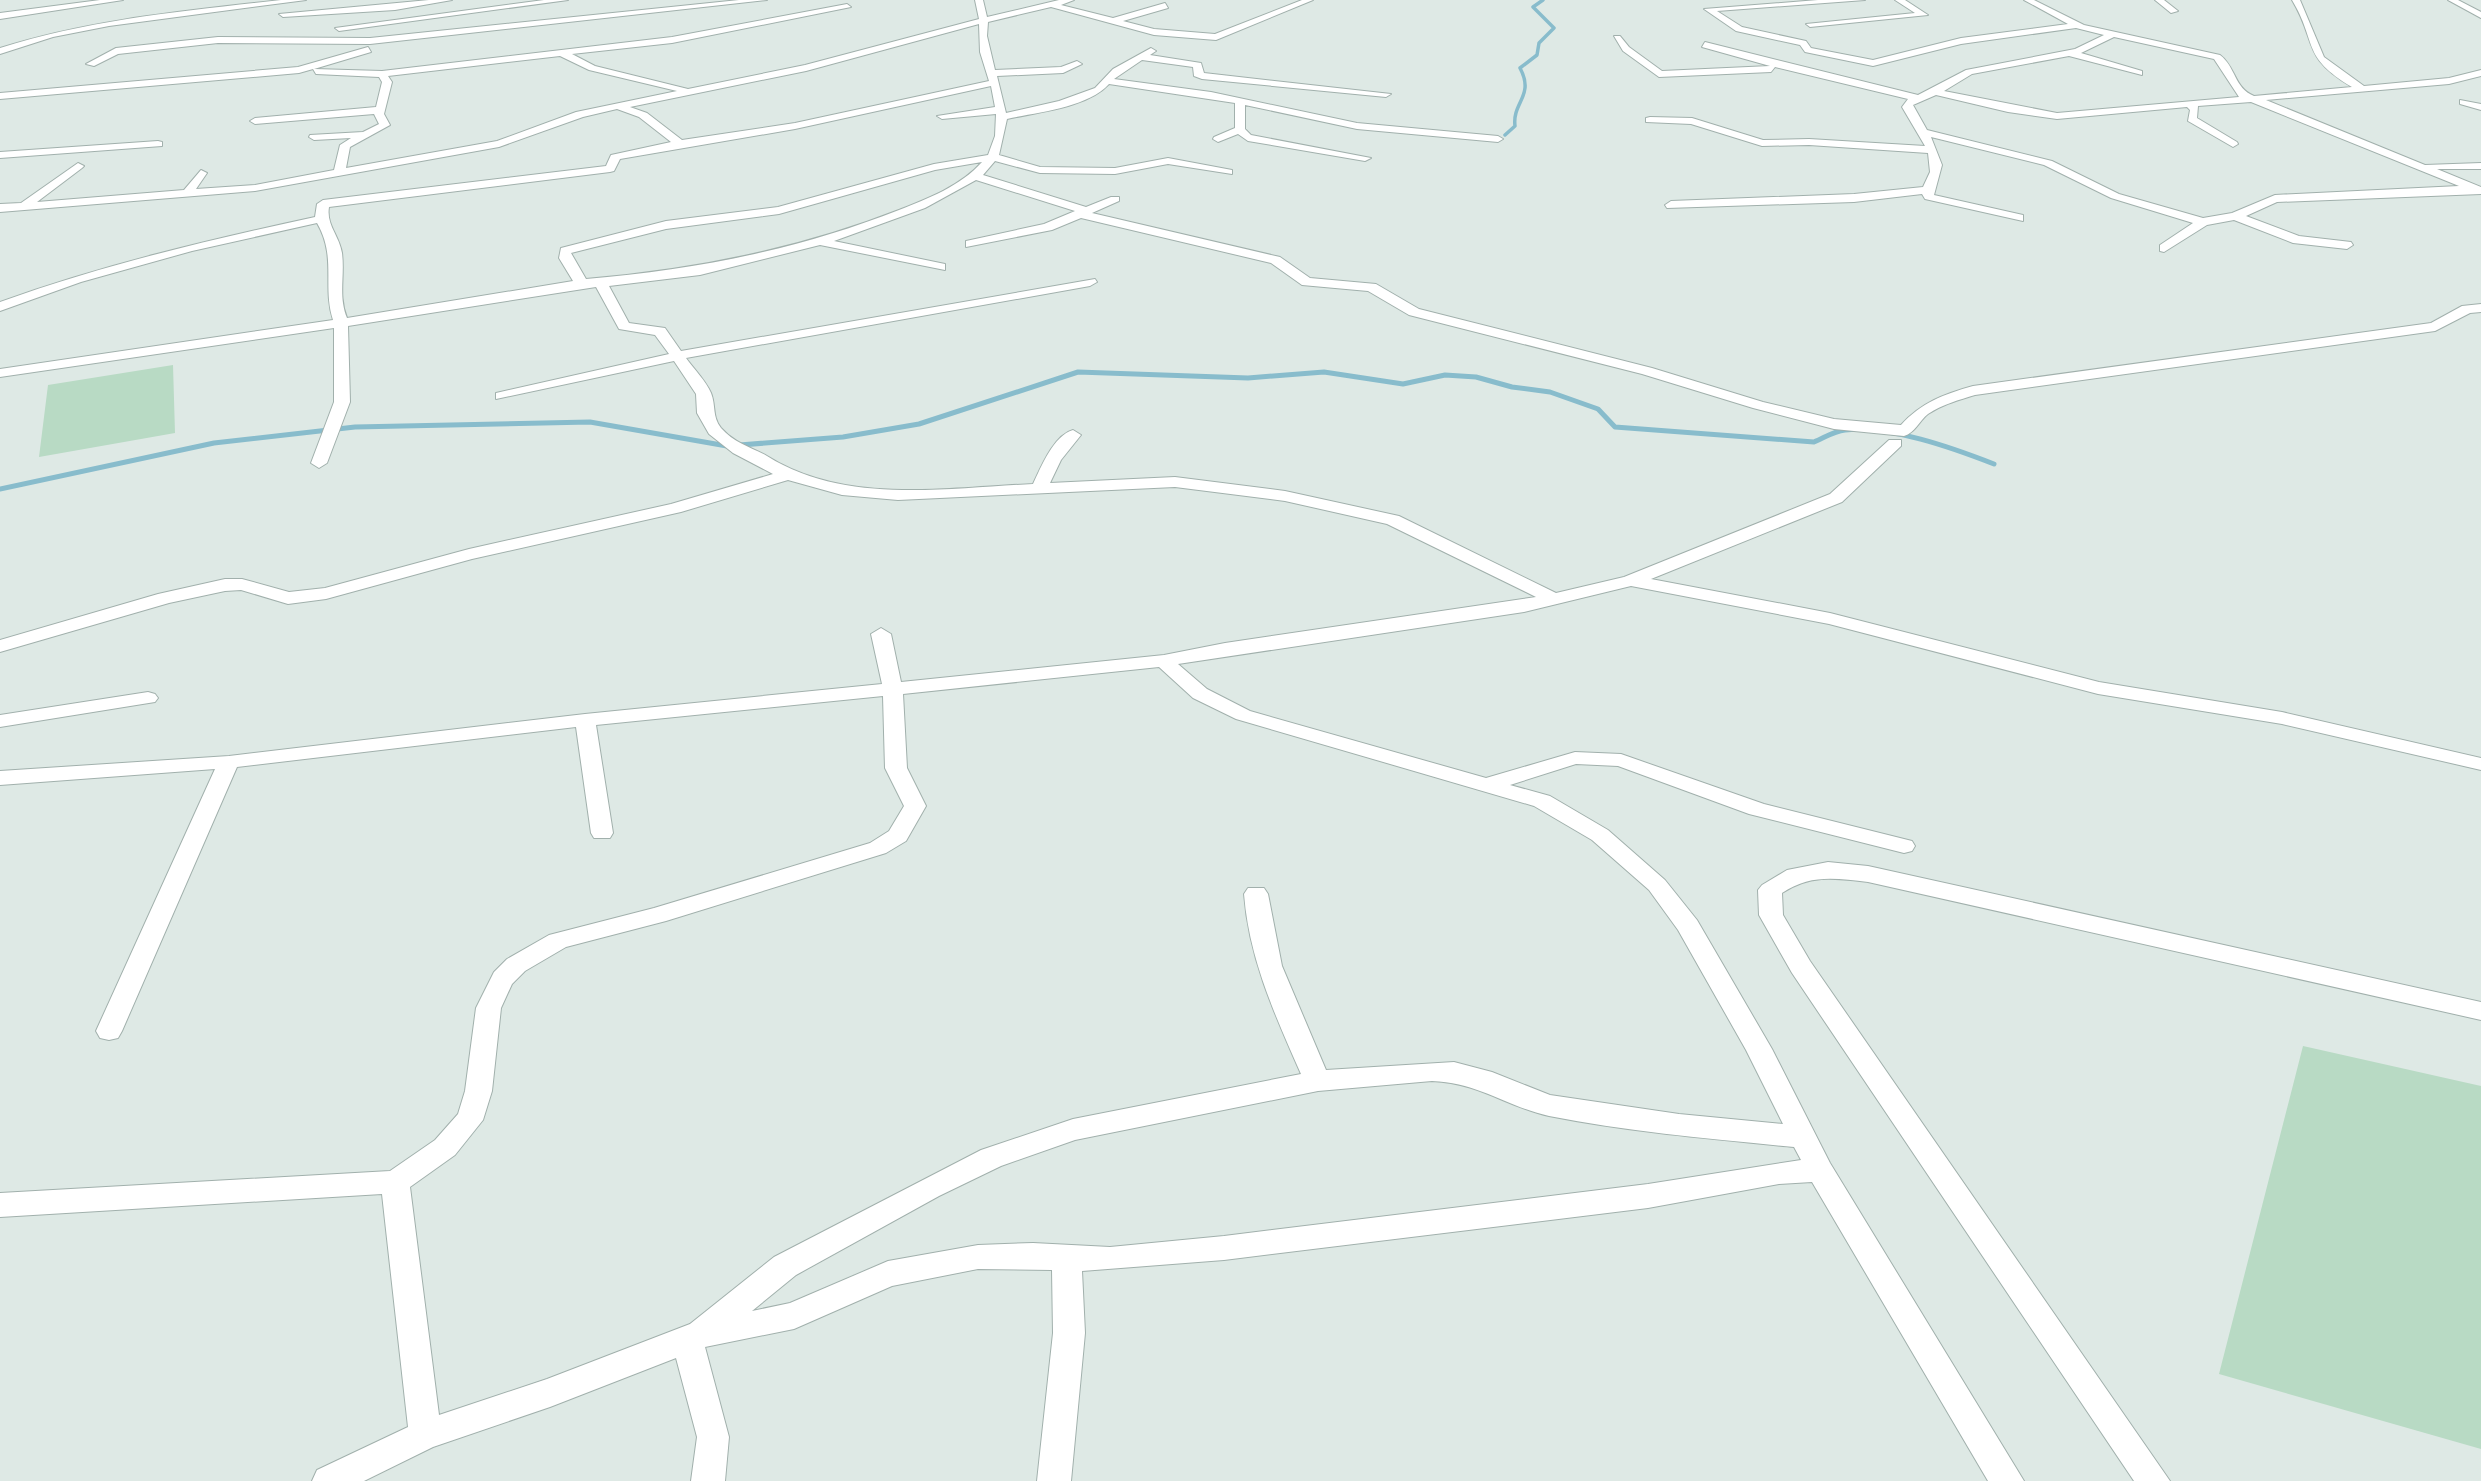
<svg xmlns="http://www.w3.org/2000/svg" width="2481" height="1481" font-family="'Public Sans',sans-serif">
  <rect width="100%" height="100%" fill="#dee9e5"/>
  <path fill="#b8dac4" d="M173,365L175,433L39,457L48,385Z
    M2303,1046L2481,1086V1449L2219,1374Z"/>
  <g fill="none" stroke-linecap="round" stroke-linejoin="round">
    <path stroke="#88bccc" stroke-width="3.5" d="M1505,135L1515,126C1512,102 1535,96 1520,68L1537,55L1539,43L1554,28L1533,7L1543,0"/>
    <path stroke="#88bccc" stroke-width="5" d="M0,489L214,443L355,427L590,422L727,446L843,437L919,424L1078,372L1248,378L1324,372L1403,384L1445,375L1476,377L1512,387L1550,392L1598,409L1615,427L1814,442C1824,438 1834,431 1845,430C1889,425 1953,448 1994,464"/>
    <g stroke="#a1b0ac" stroke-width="2">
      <path id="minor" d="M100,0H123L0,19V13Z
        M281,0H306L109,26L53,37L0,54V48C92,19 186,11 281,0Z
        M429,0H452L395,10L283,17L279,14Z
        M544,0H568L339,31L335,28Z
        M739,0H767L370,44L218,43L118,54L94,66L86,64L116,48L218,37L370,38Z
        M975,0H983L987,17L1059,0H1074L1061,5L1113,18L1165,3L1168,8L1123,21L1154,29L1215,34L1302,0H1313L1216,40L1154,35L1051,7L988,22L987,36L995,70L1061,67L1077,61L1082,64L1063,73L997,76L1006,113L1059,101L1095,88L1113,69L1151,48L1156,51L1150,55L1201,63L1204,73L1391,94L1386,97L1202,79L1194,76L1193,67L1142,60L1114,79L1211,92L1357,123L1498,136L1503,139L1498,142L1357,129L1245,105V129L1251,135L1371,158L1365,161L1248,141L1238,134L1218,142L1213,139L1214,137L1235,128V103L1109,84C1087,108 1038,112 1007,119L999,155L1040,167L1115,168L1168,158L1232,170V174L1168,164L1115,174L1040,173L995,161L983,175L1086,207L1111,197H1119V201L1092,213L1280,257L1310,278L1376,284L1419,309L1652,368L1763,402L1834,419L1901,425C1921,403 1944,394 1973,386L2431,323L2462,306L2481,304V312L2470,313L2435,331L1975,395C1959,400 1943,404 1928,414C1919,421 1915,433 1904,436L1834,429L1753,408L1642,374L1409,315L1368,291L1302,285L1271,263L1081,218L1052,230L966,247V241L1044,224L1075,211L976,180L925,208L834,241L945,264V270L820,245L700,275L609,286L629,323L665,328L681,351L1095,279L1097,282L1090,286L686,358C694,369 706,381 711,393C716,405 712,417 721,428C734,443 751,447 767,456C845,505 945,488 1033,484C1041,467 1054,435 1073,430L1081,435L1061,460L1050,483L1175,477L1285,491L1399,516L1556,593L1624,577L1830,494L1889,440H1901V446L1842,502L1651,579L1830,613L2099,682L2282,712L2481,758V770L2282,724L2098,694L1829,624L1631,586L1524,612L1178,664L1207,689L1250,711L1486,778L1575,752L1621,754L1764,804L1912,841L1915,846L1912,851L1904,853L1749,814L1618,766L1576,764L1510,785L1550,796L1608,830L1665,880L1697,920L1772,1049L1830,1163L2024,1481H1988L1812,1182L1779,1184L1648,1208L1224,1260L1082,1271L1085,1333L1071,1481H1037L1053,1333L1052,1270L978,1269L892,1286L794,1329L705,1347L729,1437L725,1481H691L697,1437L676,1358L550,1407L433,1447L364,1481H312L317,1470L408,1427L382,1194L0,1217V1193L390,1171L435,1140L458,1114L465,1091L476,1008L494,972L507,959L549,935L654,908L870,843L889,831L904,806L885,768L883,696L596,725L613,833L610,838H594L591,833L576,727L237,767L122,1031L118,1038L109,1040L100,1038L96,1031L215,769L0,785V771L229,756L585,714L882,684L871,634L881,628L891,634L901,682L1164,655L1225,643L1536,597L1387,524L1285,501L1175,487L898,500L842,495L788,480L681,512L472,559L326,599L288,604L241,590L225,591L169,603L0,652V640L158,594L225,579H242L289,592L325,588L469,549L671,504L773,474L733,453L709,434L697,413L696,394L674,361L496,399V393L669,354L655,335L619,329L596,287L348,326L350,402L327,463L319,468L311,463L334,402V328L0,377V369L333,320C322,286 337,257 317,223L192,251L81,282L0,311V302C103,265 208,240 315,217L317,204L323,200L606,166L611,155L671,142L639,117L617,109L583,117L499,147L255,191L0,212V204L21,203L78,163L84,166L82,168L37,202L184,190L201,170L207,173L196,189L255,185L334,170L340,145L351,138L314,140L309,137L310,135L363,132L379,124L374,114L255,124L250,121L255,118L376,107L382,82L379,77L316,74L313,69L299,73L0,99V93L298,67L368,47L371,52L314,69L382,71L672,37L847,4L851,7L672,43L572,54L595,66L688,89L805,65L979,19ZM979,24L980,52L989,81L795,123L682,140L647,113L630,107L806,71ZM560,56L589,70L677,91L576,112L497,141L346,168L350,147L390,125L384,114L392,82L388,76ZM991,86L995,107L937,116L942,119L996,114L995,136L988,155L934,164L778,207L666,221L561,248L559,258L573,281L347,318C338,296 345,276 342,253C339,235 326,225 329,207L610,172L614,171L620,159L795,129ZM982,162C961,186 927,199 899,210C797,250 694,270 586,279L571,253L666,229L779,214L935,170ZM1159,667L1193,698L1236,719L1534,806L1592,840L1649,890L1678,930L1746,1050L1783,1124L1679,1114L1550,1095L1492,1072L1454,1062L1326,1070L1282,966L1268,894L1264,888H1248L1244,894C1249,959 1275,1015 1301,1074L1073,1119L981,1150L774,1257L690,1324L547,1379L439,1415L410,1187L455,1155L483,1120L492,1091L501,1008L512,984L525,971L566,947L666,921L886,853L906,841L926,806L907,768L903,694ZM1432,1081C1480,1083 1507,1107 1549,1116C1630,1132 1713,1139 1794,1147L1801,1160L1648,1184L1224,1236L1110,1247L1033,1243L978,1245L888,1261L790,1303L752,1311L796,1275L939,1196L1001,1166L1075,1140L1318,1091Z
        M1818,0H1865L1717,11L1742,27L1806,41L1811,48L1873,60L1961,38L2068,24L2024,0H2034L2084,25L2220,55C2236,67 2234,88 2254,96L2352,87C2300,56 2318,43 2292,0H2300L2324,57L2364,86L2449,78L2481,70V76L2449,84L2266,100L2425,165L2481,163V169H2437L2481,187V194L2277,202L2246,216L2299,236L2351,242L2353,245L2347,249L2293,243L2234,220L2207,225L2164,252L2160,251V245L2193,223L2111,198L2044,165L1931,137L1942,165L1934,195L2023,215V221L1925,199L1922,194L1854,202L1667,208L1665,205L1671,201L1854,194L1923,187L1930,172L1928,153L1809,145L1762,146L1691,124L1646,122V118L1650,117L1692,118L1763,140L1809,139L1925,146L1902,107L1908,99L1775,67L1771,72L1659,77L1623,51L1614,36H1620L1629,47L1662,71L1770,66L1702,47L1705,42L1918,95L1966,70L2075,49L2104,35L2076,28L1961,44L1873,66L1805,52L1800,45L1736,31L1704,9ZM2114,37L2214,59L2239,97L2057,113L1944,91L1972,74L2069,56L2142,75V71L2081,53ZM1936,95L2008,112L2057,119L2187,107L2190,110L2188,121L2233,147L2238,144L2237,142L2197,118L2198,106L2251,102L2459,186L2275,195L2232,213L2203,218L2119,194L2052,161L1927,130L1913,105Z
        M1895,0H1905L1928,15L1810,27L1806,24L1915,13Z
        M2155,0H2164L2178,11L2171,13Z
        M2448,0H2458L2481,12V18Z
        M2460,100L2481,104V110L2460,104Z
        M158,141L162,142V146L0,158V152Z
        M148,692L155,694L158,698L155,702L0,727V715Z
        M1828,862L1868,866L2481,1002V1020L1868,882C1835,878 1810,874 1782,893L1783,915L1810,961L2170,1481H2134L1792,973L1759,915L1758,890L1762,885L1787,870Z"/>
    </g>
    <use href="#minor" fill="#fff" fill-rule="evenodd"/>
  </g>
</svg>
